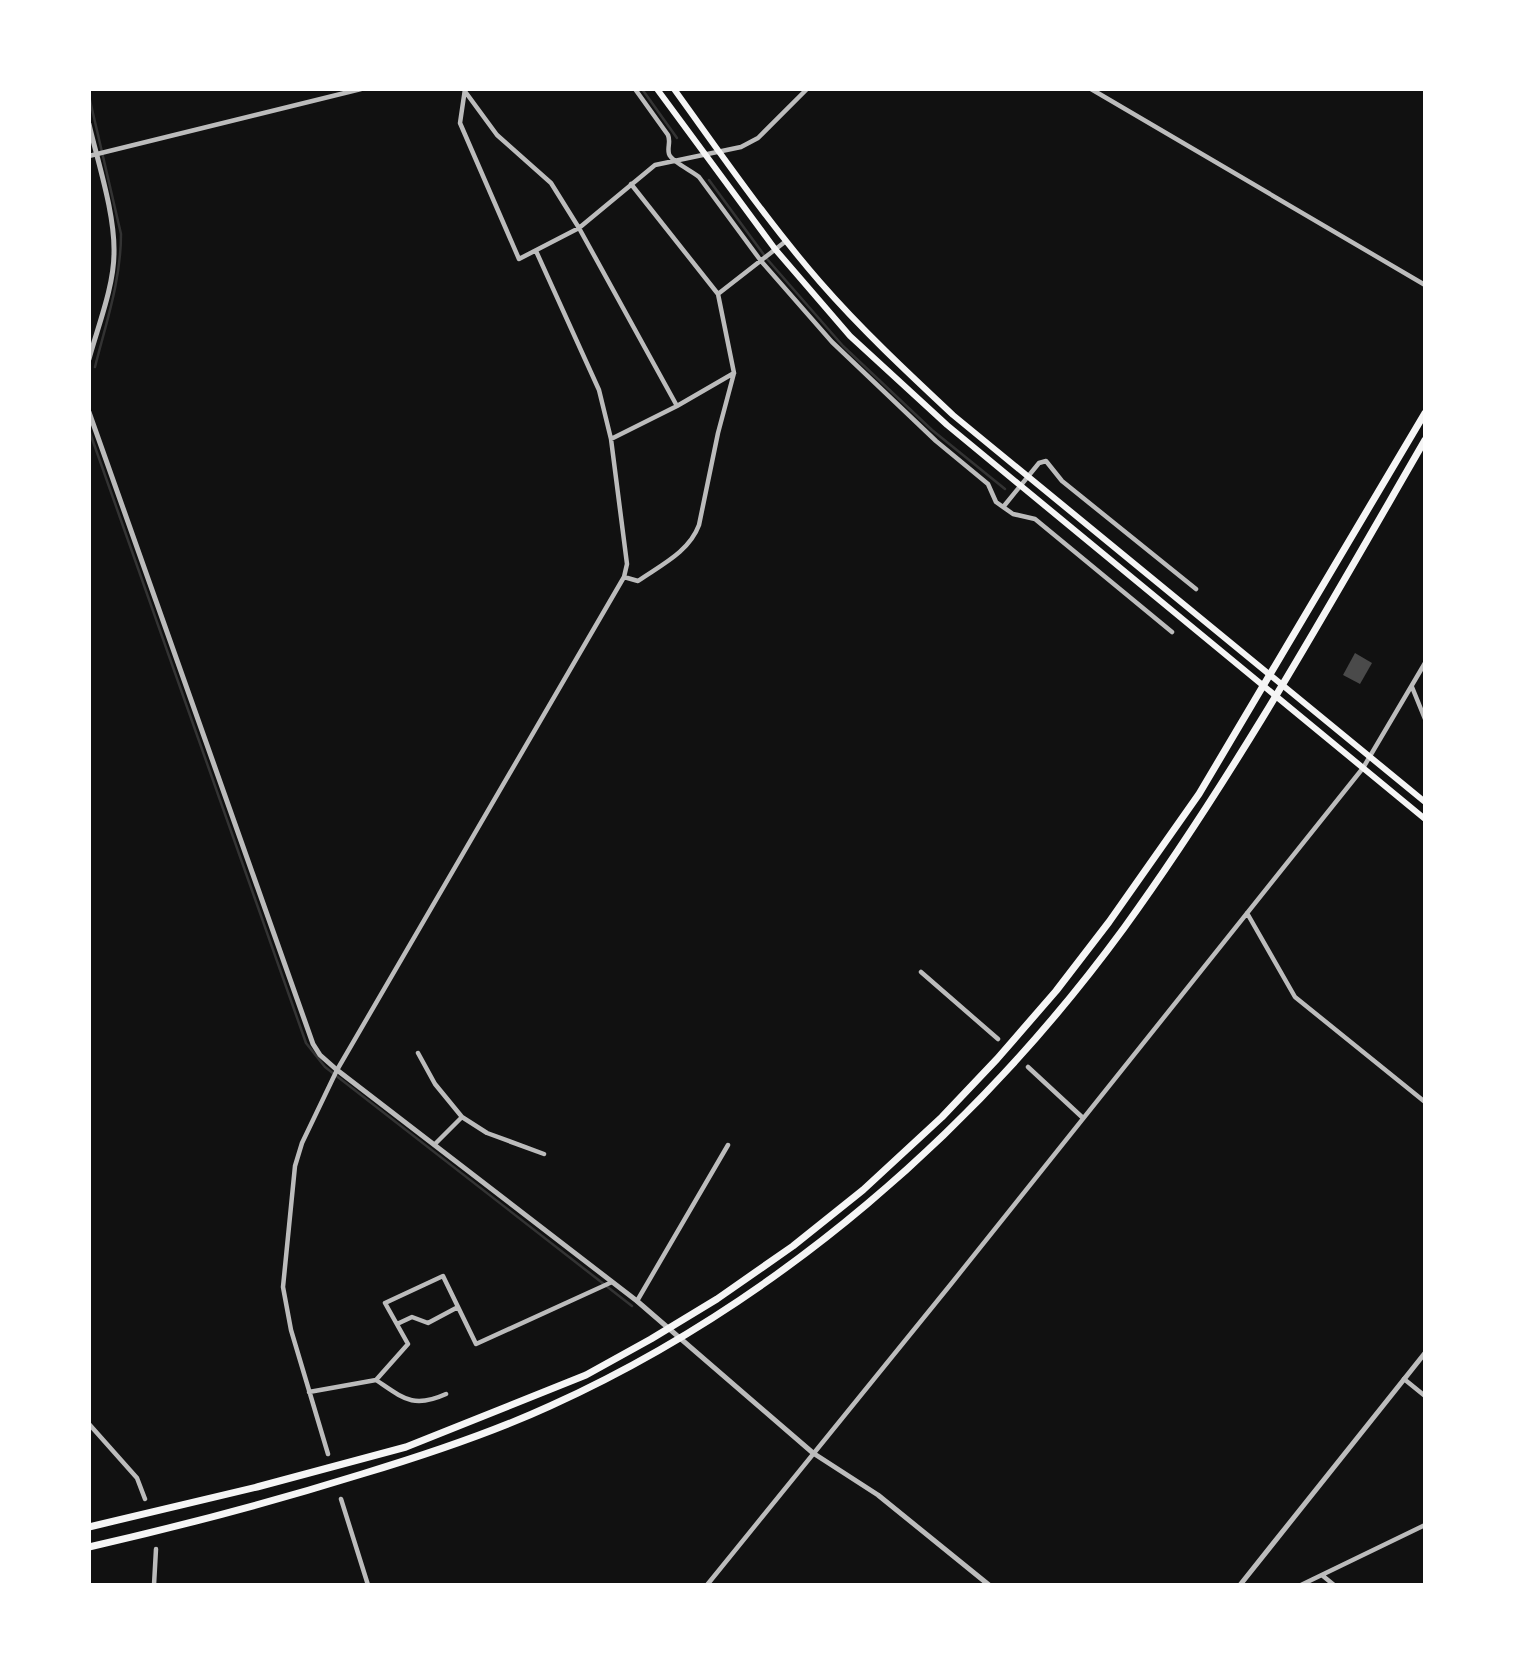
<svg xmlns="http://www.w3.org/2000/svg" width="1514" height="1674" font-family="Commissioner,sans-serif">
  <rect width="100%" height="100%" fill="#111"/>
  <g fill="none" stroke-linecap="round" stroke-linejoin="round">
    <path stroke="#333" stroke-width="2.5" d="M642,89L677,138
      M89,96L121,234C121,280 106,323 95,367
      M709,180L767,259L843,346L932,430L1005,489
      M89,430L306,1043L325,1067L632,1306"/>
  </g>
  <path fill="#4a4a4a" d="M1355,653L1372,663L1360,684L1343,675Z"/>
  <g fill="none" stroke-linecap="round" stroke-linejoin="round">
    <path stroke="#bcbcbc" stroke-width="4.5" d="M465,89L460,123L519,259L579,228L655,165L741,147L758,138L807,89
      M635,89L668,135C671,142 667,147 669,154C671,161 692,171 699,177L761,261L832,342L936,441L988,484L996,502L1013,514L1035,519L1172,632
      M1091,89L1425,285
      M464,90L497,135L551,183L579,228L677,406
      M89,156L361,89
      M631,184L718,294
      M611,439L677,406L734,373
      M1004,506L1039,463L1046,461L1062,481L1196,589
      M624,577L638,581C661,565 689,552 699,525L718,433L734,373L718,294L786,241
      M1412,687L1425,719
      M1247,913L1295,997L1425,1102
      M921,972L998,1039
      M418,1053L435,1084L462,1117
      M1028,1067L1083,1118
      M435,1144L462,1117L487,1133L544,1154
      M637,1301L728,1145
      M397,1324L412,1317L428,1323L458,1307
      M1404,1379L1425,1396
      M376,1380C403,1398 413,1409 446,1394
      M309,1392L376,1380L408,1344L385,1303L443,1276L476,1344L612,1282
      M89,1424L137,1478L145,1499
      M328,1454L291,1330L283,1287L295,1166L302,1143L337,1070L624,577L627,564L611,439L599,390L536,251
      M341,1499L368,1585
      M1323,1576L1334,1585
      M154,1585L156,1549
      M707,1585L951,1284L1363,768L1425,663
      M1301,1585L1425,1525"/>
    <path stroke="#bcbcbc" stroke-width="5" d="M89,124C98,163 115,214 114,253C114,286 98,326 89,359
      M89,412L313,1044L320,1055L337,1070L637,1301L813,1453L878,1495L989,1585
      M1240,1585L1425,1353"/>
    <path stroke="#f5f5f5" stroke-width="6" d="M657,89L775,249L850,336L947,425L1425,819
      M674,89C721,154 767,221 820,282C861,329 907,372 953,415L1425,802"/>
    <path stroke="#f5f5f5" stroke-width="7" d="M89,1527L257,1487L406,1447L586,1375L651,1339L717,1299L793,1246L863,1190L942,1117L997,1059L1056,991L1109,922L1199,794L1425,413
      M89,1547C181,1526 272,1502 362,1474C425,1455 489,1434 550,1406C779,1302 976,1130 1124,928C1236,773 1329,606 1425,440"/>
  </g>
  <rect width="1514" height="1674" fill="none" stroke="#ffffff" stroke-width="182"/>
</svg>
